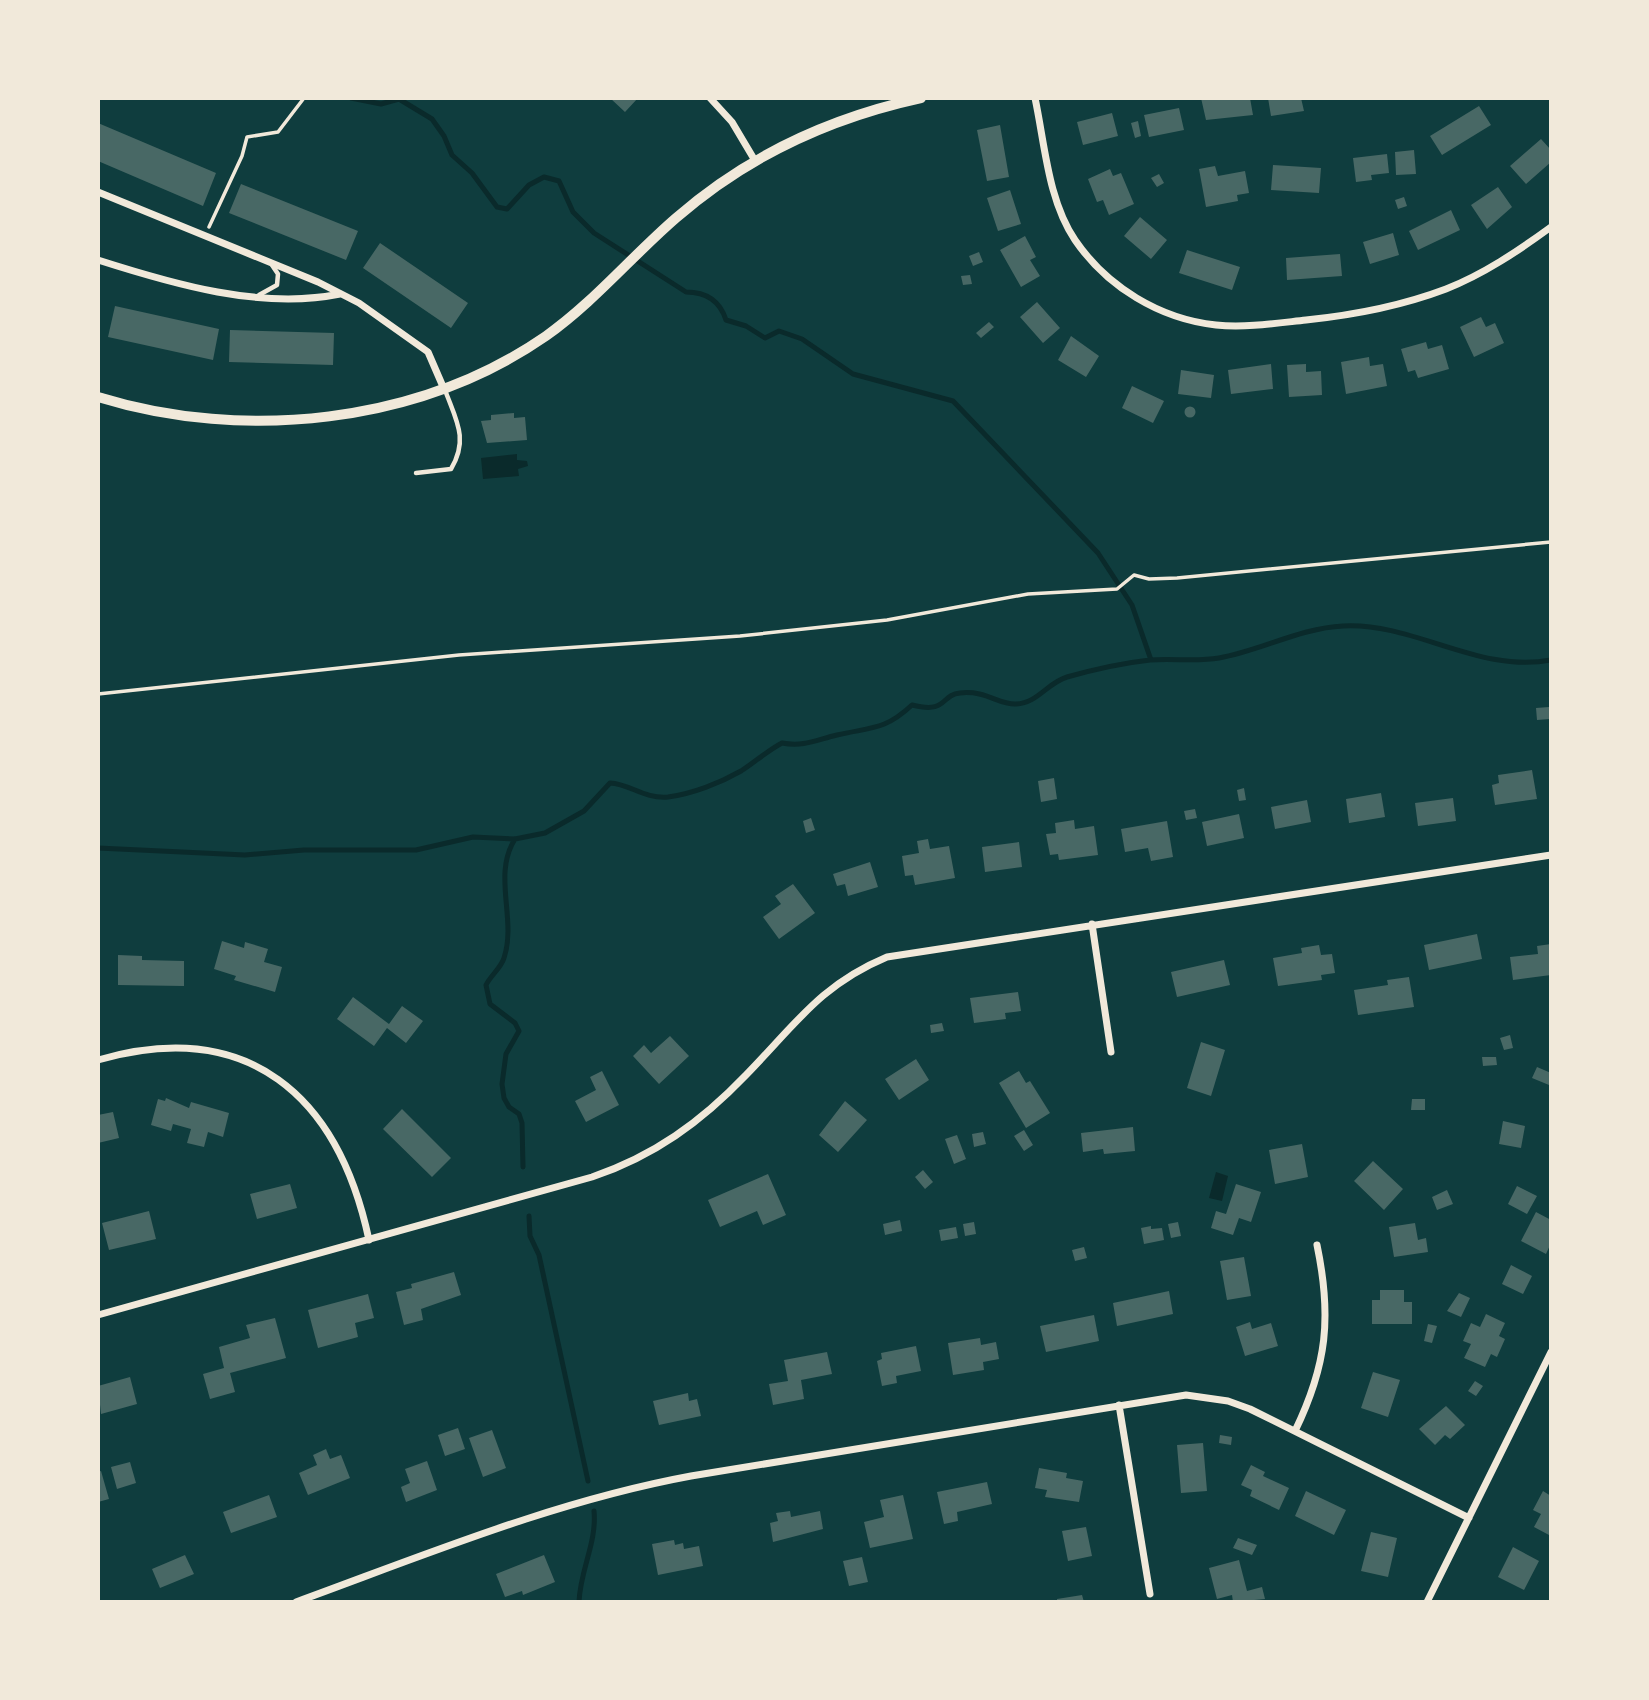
<svg xmlns="http://www.w3.org/2000/svg" width="1649" height="1700" font-family="'PT Sans',sans-serif">
  <rect width="100%" height="100%" fill="#0f3d3e"/>
  <path fill="#0a2a2b" d="M517,454V460L527,461L528,466L518,469L519,476L483,479L481,458Z
    M1216,1172L1228,1176L1222,1201L1209,1198Z"/>
  <g fill="none" stroke-linecap="round" stroke-linejoin="round">
    <path stroke="#0a2a2b" stroke-width="5" d="M351,98L381,104L399,99L432,119L444,136L452,155L472,173L497,207L507,209L529,185L544,177L559,181L573,212L594,233L686,292C706,292 720,301 726,320L746,326L765,338L779,331L802,339L853,374L953,401L1098,553L1132,605L1151,660
      M515,839C492,875 517,919 504,958C501,968 491,975 486,985L490,1004L515,1023L519,1031L506,1054L502,1084L504,1098L509,1107L519,1114L522,1123L523,1167
      M98,848L245,855L304,850H416L473,837L515,839L545,833L584,811L610,783C630,784 644,799 668,797C692,794 720,783 741,771C755,762 767,751 782,743C804,747 816,740 837,735C871,727 884,731 912,705C948,714 940,695 960,693C986,690 999,705 1016,704C1038,703 1047,683 1067,677C1092,670 1123,663 1150,660C1173,658 1196,662 1219,658C1260,651 1300,628 1343,626C1414,622 1479,674 1551,660
      M529,1216L530,1236L539,1255L588,1481
      M579,1602C580,1570 597,1543 594,1511"/>
  </g>
  <path fill="#486865" d="M610,98H638L625,112Z
    M1201,98H1250L1253,115L1206,120Z
    M1268,98H1301L1304,111L1271,116Z
    M1479,106L1491,125L1442,155L1430,136Z
    M1179,108L1184,130L1149,137L1144,115Z
    M1112,113L1118,136L1083,145L1077,122Z
    M1138,121L1141,136L1135,138L1131,123Z
    M98,123L216,173L203,206L98,161Z
    M1000,125L1009,177L987,181L977,130Z
    M1541,139L1551,150V162L1526,184L1510,166Z
    M1414,150L1416,174L1396,175L1395,152Z
    M1387,154L1389,173L1371,175L1372,180L1356,182L1353,158Z
    M1273,165L1321,168L1319,193L1271,190Z
    M1215,166L1218,176L1245,171L1249,193L1237,195L1238,201L1206,207L1199,169Z
    M1110,169L1113,176L1121,173L1134,204L1109,215L1103,200L1097,202L1088,179Z
    M1159,174L1164,183L1157,187L1151,178Z
    M241,184L358,231L346,260L229,213Z
    M1498,187L1512,207L1487,229L1471,205Z
    M1010,190L1021,224L998,231L987,198Z
    M1404,197L1407,206L1398,209L1395,200Z
    M1451,210L1460,230L1418,250L1409,231Z
    M1140,217L1167,240L1151,259L1124,236Z
    M1393,233L1399,255L1370,264L1363,242Z
    M1025,236L1036,257L1030,260L1040,276L1021,287L1000,250Z
    M380,243L468,303L451,328L363,268Z
    M1187,250L1240,267L1232,290L1179,273Z
    M979,252L983,262L973,266L969,256Z
    M1340,254L1342,276L1287,280L1286,258Z
    M970,275L972,284L963,285L961,276Z
    M1037,302L1060,328L1043,343L1020,317Z
    M115,306L219,329L213,360L108,337Z
    M1481,317L1486,327L1495,323L1504,343L1474,357L1460,327Z
    M989,322L994,327L981,338L976,333Z
    M230,330L334,333L333,365L229,362Z
    M1071,336L1099,356L1086,377L1058,360Z
    M1426,342L1428,349L1442,345L1449,369L1418,378L1415,370L1408,372L1401,349Z
    M1369,357L1370,366L1383,364L1387,386L1346,394L1341,362Z
    M1271,364L1273,389L1231,394L1228,370Z
    M1306,364V372L1321,371L1322,395L1289,397L1287,365Z
    M1181,370L1214,375L1211,398L1178,394Z
    M1132,386L1164,401L1153,423L1122,408Z
    M1184.5 412a5.5 5.5 0 1 1 11 0a5.5 5.5 0 1 1-11 0Z
    M514,413V418L525,417L527,440L487,443L481,421L491,420V415Z
    M1549,707L1550,719L1537,720L1536,708Z
    M1532,770L1537,799L1495,805L1492,785L1499,783L1498,775Z
    M1054,778L1057,799L1041,802L1038,781Z
    M1244,788L1246,800L1239,801L1237,790Z
    M1381,793L1385,817L1349,823L1346,799Z
    M1453,798L1456,821L1418,826L1415,803Z
    M1307,800L1311,822L1275,829L1271,807Z
    M1195,809L1197,818L1186,820L1184,811Z
    M1239,814L1244,838L1207,846L1202,822Z
    M811,818L815,830L806,833L803,821Z
    M1074,820L1075,829L1094,826L1098,855L1059,860L1058,854L1050,855L1046,834L1056,833L1055,823Z
    M1167,821L1173,857L1151,861L1148,848L1125,852L1121,829Z
    M928,839L930,849L949,846L955,878L915,885L913,875L905,876L902,856L919,853L917,841Z
    M1019,842L1022,867L985,872L982,847Z
    M870,862L878,887L848,896L845,884L837,886L833,874Z
    M793,884L815,913L779,939L763,917L781,904L775,896Z
    M1477,934L1482,959L1429,970L1424,945Z
    M222,941L244,948L245,942L268,949L264,962L282,967L275,992L234,980L236,976L214,969Z
    M1551,944V975L1513,980L1510,957L1538,954L1537,946Z
    M1319,945L1321,955L1332,954L1335,973L1321,975L1322,980L1278,986L1273,958L1302,953L1301,948Z
    M118,955L142,956V960L184,961V986L118,985Z
    M1224,960L1230,985L1177,997L1171,972Z
    M1409,977L1414,1007L1358,1015L1354,990L1388,985L1387,980Z
    M1018,992L1021,1011L1005,1013L1006,1019L974,1023L970,998Z
    M353,997L389,1024L402,1006L423,1021L406,1043L387,1028L374,1046L337,1019Z
    M942,1023L944,1031L931,1033L930,1025Z
    M1510,1035L1513,1048L1504,1050L1500,1038Z
    M670,1036L689,1056L659,1084L633,1056L644,1045L651,1053Z
    M1201,1042L1225,1050L1211,1096L1187,1088Z
    M1482,1057H1496L1497,1065L1483,1066Z
    M916,1059L929,1080L899,1100L885,1079Z
    M1537,1067L1551,1073L1549,1085L1532,1078Z
    M602,1071L619,1105L586,1122L575,1101L596,1090L590,1077Z
    M1019,1071L1026,1083L1030,1081L1050,1113L1026,1128L999,1083Z
    M166,1098L189,1108L191,1102L229,1113L223,1137L208,1132L204,1147L187,1143L191,1129L173,1124L171,1131L151,1125L158,1099L165,1101Z
    M1412,1099H1425V1110H1411Z
    M845,1101L867,1120L838,1152L819,1135Z
    M402,1109L451,1158L432,1177L383,1129Z
    M113,1112L119,1138L98,1143V1115Z
    M1503,1121L1525,1126L1521,1148L1499,1144Z
    M1133,1127L1135,1151L1104,1154L1103,1149L1083,1152L1081,1133Z
    M1024,1130L1033,1145L1024,1151L1014,1136Z
    M983,1132L986,1144L974,1147L972,1134Z
    M957,1135L966,1159L954,1164L945,1139Z
    M1302,1144L1308,1177L1275,1184L1269,1150Z
    M1373,1161L1403,1189L1384,1210L1354,1181Z
    M923,1170L933,1182L925,1189L915,1177Z
    M768,1174L786,1215L763,1225L757,1211L720,1227L708,1200Z
    M290,1184L297,1208L257,1219L250,1194Z
    M1236,1184L1261,1192L1251,1222L1239,1218L1233,1235L1211,1228L1216,1211L1226,1214Z
    M1517,1186L1537,1196L1527,1214L1508,1204Z
    M1447,1190L1453,1204L1437,1210L1432,1197Z
    M149,1211L156,1239L109,1250L102,1223Z
    M1536,1212L1551,1220V1243L1546,1254L1521,1241Z
    M900,1220L902,1231L885,1235L883,1224Z
    M974,1222L976,1234L965,1236L963,1224Z
    M1178,1222L1181,1236L1171,1238L1168,1224Z
    M1415,1223L1418,1240L1426,1238L1428,1252L1394,1257L1389,1227Z
    M1151,1226V1229L1162,1228L1164,1240L1144,1244L1141,1228Z
    M956,1227L958,1238L941,1241L939,1230Z
    M1084,1247L1087,1258L1075,1261L1072,1250Z
    M1244,1257L1251,1296L1227,1300L1220,1261Z
    M1511,1265L1532,1276L1523,1294L1502,1284Z
    M454,1272L461,1295L421,1309L423,1320L404,1325L396,1292L412,1288L411,1284Z
    M1380,1290H1404V1302H1412V1324H1372V1300H1380Z
    M1169,1291L1173,1314L1117,1326L1113,1303Z
    M1459,1293L1470,1298L1461,1317L1447,1311Z
    M368,1294L374,1318L355,1323L358,1337L318,1348L308,1310Z
    M1486,1314L1505,1323L1499,1336L1505,1339L1497,1357L1491,1354L1485,1367L1464,1358L1471,1344L1463,1341L1471,1323L1480,1327Z
    M1094,1315L1099,1341L1046,1352L1040,1326Z
    M275,1318L286,1358L230,1373L235,1392L210,1399L203,1374L224,1368L219,1347L250,1338L246,1325Z
    M1250,1322L1252,1329L1271,1323L1278,1346L1245,1356L1236,1327Z
    M1428,1324L1437,1326L1432,1343L1424,1341Z
    M980,1338L981,1345L996,1342L999,1359L983,1362L984,1370L953,1375L948,1343Z
    M916,1346L921,1371L896,1376L897,1383L882,1386L877,1361L882,1359L881,1353Z
    M827,1352L832,1374L801,1380L804,1399L773,1405L769,1384L788,1381L784,1360Z
    M1373,1372L1400,1380L1388,1417L1361,1408Z
    M130,1377L137,1404L101,1414L98,1386Z
    M1475,1381L1483,1386L1476,1396L1468,1391Z
    M688,1393L689,1401L697,1399L701,1416L659,1425L653,1401Z
    M1446,1406L1465,1425L1450,1439L1445,1435L1435,1445L1419,1429Z
    M458,1428L465,1449L445,1456L438,1435Z
    M492,1430L506,1468L483,1477L469,1438Z
    M1220,1435L1232,1437L1231,1445L1219,1443Z
    M1203,1443L1207,1491L1181,1493L1177,1445Z
    M326,1449L330,1459L341,1455L350,1478L308,1495L299,1473L317,1465L313,1455Z
    M427,1461L437,1490L406,1502L401,1487L410,1483L405,1469Z
    M130,1462L136,1483L117,1489L111,1467Z
    M1251,1465L1265,1472L1263,1476L1289,1488L1279,1510L1250,1496L1252,1490L1241,1485Z
    M1039,1468L1067,1473L1066,1478L1083,1481L1079,1502L1045,1497L1047,1490L1035,1488Z
    M101,1471L109,1499L98,1502V1472Z
    M987,1482L992,1504L957,1512L958,1521L944,1524L937,1492Z
    M1306,1491L1346,1510L1334,1535L1295,1516Z
    M1543,1491L1551,1496L1549,1535L1534,1527L1541,1514L1533,1510Z
    M269,1495L277,1517L231,1533L223,1512Z
    M903,1495L913,1539L870,1548L864,1522L884,1517L880,1500Z
    M790,1511L791,1517L820,1511L823,1529L773,1542L770,1523L778,1521L776,1513Z
    M1086,1527L1092,1556L1068,1561L1062,1531Z
    M1371,1532L1397,1538L1388,1577L1361,1571Z
    M1238,1538L1257,1545L1252,1555L1233,1548Z
    M674,1540L675,1545L683,1543L684,1549L699,1546L703,1566L658,1575L652,1544Z
    M1513,1547L1539,1561L1524,1590L1498,1577Z
    M185,1555L194,1574L160,1588L152,1569Z
    M544,1555L555,1582L523,1595L522,1591L505,1597L496,1574Z
    M862,1557L868,1582L849,1586L843,1561Z
    M1239,1560L1247,1591L1262,1587L1265,1599L1233,1602L1232,1595L1217,1599L1209,1568Z
    M1082,1595L1084,1602H1057V1599Z"/>
  <g fill="none" stroke-linecap="round" stroke-linejoin="round">
    <path stroke="#f1e9da" stroke-width="3.5" d="M209,227L242,156L247,137L278,132L304,98
      M98,694L459,655L740,636L887,620L1028,594L1117,589L1134,575L1149,579L1177,578L1551,542"/>
    <path stroke="#f1e9da" stroke-width="4.5" d="M259,295L277,285L278,274L272,265
      M416,473L451,469C469,439 456,420 445,390"/>
    <path stroke="#f1e9da" stroke-width="7" d="M710,98L732,122L754,159
      M1035,98C1045,145 1048,200 1075,240C1107,287 1160,319 1216,325C1246,328 1278,323 1306,320C1355,315 1401,306 1446,289C1484,274 1518,251 1551,227
      M98,192L318,282L359,303L428,352L444,389
      M98,260C173,284 261,310 340,294
      M1092,924L1111,1052
      M98,1060C248,1017 338,1095 369,1240
      M98,1315L592,1177C654,1156 701,1122 746,1075C795,1025 820,985 887,957L1551,855
      M1119,1405L1150,1594
      M1295,1431C1327,1365 1332,1317 1317,1245
      M296,1602C425,1555 555,1501 691,1476L1186,1395L1228,1401L1250,1409L1469,1518
      M1427,1602L1551,1352"/>
    <path stroke="#f1e9da" stroke-width="10" d="M98,397C244,442 419,424 546,336C594,302 632,256 676,218C747,156 829,118 921,98"/>
  </g>
  <rect width="1649" height="1700" fill="none" stroke="#f1e9da" stroke-width="200"/>
</svg>
